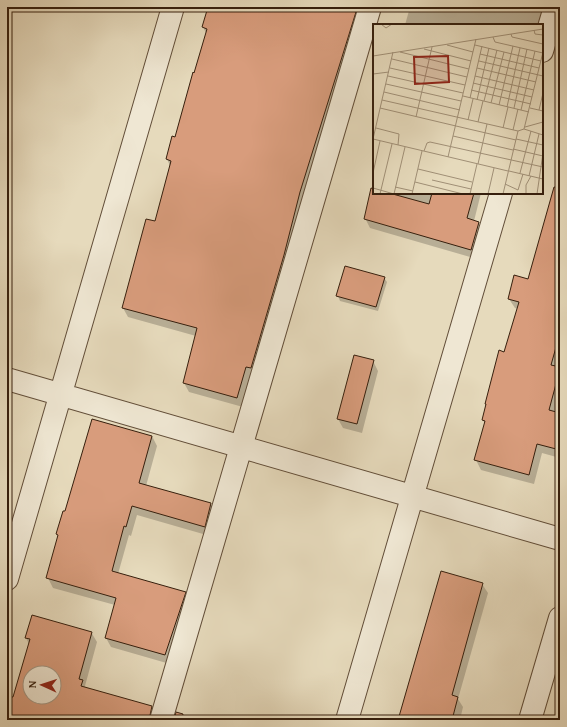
<svg xmlns="http://www.w3.org/2000/svg" width="567" height="727" font-family="'Gentium Book Plus',serif">
  <rect width="100%" height="100%" fill="#e6dabc"/>
  <filter id="stains"><feTurbulence type="fractalNoise" baseFrequency=".005" numOctaves="4"/><feColorMatrix values="0 0 0 0 .2 0 0 0 0 .09 0 0 0 0 .02 0 0 0 .5 -.17"/></filter>
  <radialGradient id="worn" r=".72"><stop offset=".6" stop-color="#630" stop-opacity="0"/><stop offset="1" stop-color="#630" stop-opacity=".3"/></radialGradient>
  <path fill="#0003" fill-rule="evenodd" d="M221,7H334L355,13L360,22L243,407L189,392L184,383L196,336L128,317L123,308L155,222L170,166L167,159L173,137L175,138L206,33L203,27Z
    M410,7H553L542,25H405Z
    M560,171V396L556,413L560,414V458L542,453L534,484L481,470L476,460L485,424L483,420L518,309L515,308L509,299L529,280Z
    M374,184V193H481L474,221L478,223L484,232L477,259L370,228L365,218Z
    M384,278L387,282L378,311L340,301L338,296Z
    M373,361L378,371L362,433L343,428L338,419Z
    M152,436L157,446L146,486L211,504L216,514L210,536L137,515L131,536L129,535L118,574L185,593L190,602L170,664L111,647L106,638L115,605L53,588L48,578L59,537L57,534L66,512Z
    M482,584L488,593L458,699L463,707L460,720H399Z
    M91,632L97,642L85,686L86,688L150,706L156,715L154,720H7L29,644L26,638ZM30,673H54V697H30Z
    M215,717L228,720H214Z"/>
  <path fill="#d89c7c" stroke="#361f0d" fill-rule="evenodd" d="M208,7H338L356,12L300,192L284,255L251,368L246,367L237,398L183,383L197,328L122,308L146,219L155,221L171,161L166,159L172,136L175,137L193,72L194,73L207,29L202,27Z
    M554,187L560,188V333L551,365L560,367V369L549,410L560,413V450L537,444L529,475L474,460L485,421L482,420L486,404H485L499,350L504,352L519,302L508,299L514,275L528,279Z
    M371,188L374,189V193H389L429,204L432,193H474L467,218L479,222L471,250L364,219Z
    M345,266L385,277L376,307L336,296Z
    M354,355L374,360L357,424L337,419Z
    M92,419L152,436L139,483L211,503L205,527L132,506L126,527L124,526L112,571L186,592L165,655L105,638L116,598L46,578L58,535L56,534L63,511H65Z
    M441,571L483,583L452,695L458,697L452,720H398Z
    M32,615L92,632L79,679L83,680L81,686L152,706L149,720H7V697H13L30,639L25,638ZM30,673H54V697H30Z
    M176,712L183,714L182,720H174Z"/>
  <g fill="none" stroke-linecap="round" stroke-linejoin="round">
    <g stroke="#624e39" stroke-width="24">
      <path id="street" d="M542,51L555,7
        M7,379L560,539
        M7,579L173,7
        M161,720L370,7
        M347,720L501,193
        M530,720L560,618"/>
    </g>
    <use href="#street" stroke="#efe7d3" stroke-width="22"/>
  </g>
  <g transform="translate(373 24)">
    <rect width="170" height="170" fill="#e6dabc"/>
    <path fill="none" stroke="#a08f76" stroke-width="1" d="M8,0L13,4L19,0M161,6L162,10L170,11M138,10L139,13L170,20M120,13L122,18L170,29M74,21L100,28M102,21L168,37M51,25L98,37M27,28L96,45M107,30L166,44M0,32L170,5M19,35L94,53M106,37L170,52M17,44L92,61M104,44L163,58M0,50L16,48M15,52L90,69M102,52L161,66M100,59L159,73M13,60L88,77M98,66L158,80M11,68L87,86M90,72L156,88M97,74L109,22M9,76L145,107M104,76L116,24M111,77L124,26M118,79L131,28M126,81L140,22M134,83L147,24M7,84L83,102M141,84L154,25M157,84L170,87M148,86L162,27M166,86L170,69M43,93L59,23M95,96L100,75M105,98L110,77M83,102L143,116M152,103L170,98M3,104L26,110L25,121M130,104L135,83M151,105L170,111M140,106L145,85M80,112L140,126M0,115L135,147M0,115L20,28M143,115L170,121M140,125L170,132M51,127L54,119L57,118L170,143M75,133L103,15M105,140L114,100M45,145L99,158M136,147L170,155M0,149L7,117M147,149L158,107M156,152L166,110M59,156L98,165M42,158L90,170M132,160L145,166L150,150M22,163L40,167M0,164L21,170M7,170L19,120M21,170L32,123M39,170L49,127M97,170L104,140M115,170L121,144M130,170L145,107L151,105L170,28M153,170V161L158,152M164,170L170,129"/>
    <path fill="#8f2418" fill-opacity="0.15" stroke="#8f2418" stroke-width="2" d="M75,32L76,58L42,60L41,33Z"/>
    <rect width="170" height="170" fill="none" stroke="#361f0d" stroke-width="2"/>
  </g>
  <rect width="567" height="727" fill="none" stroke="#e6dabc" stroke-width="24"/>
  <rect x="8" y="8" width="551" height="711" fill="none" stroke="#361f0d" stroke-width="2"/>
  <rect x="12" y="12" width="543" height="703" fill="none" stroke="#361f0d"/>
  <g transform="translate(42 685) rotate(273)"><circle r="19" fill="#efe7d3" stroke="#a59784"/>
  <path d="M0-3L7 15L0 10L-7 15Z" fill="#8f2418"/>
  <text y="-6" font-size="11" font-weight="bold" text-anchor="middle" fill="#361f0d">N</text>
  </g>
  <rect width="100%" height="100%" filter="url(#stains)"/>
  <rect width="100%" height="100%" fill="url(#worn)"/>
</svg>
